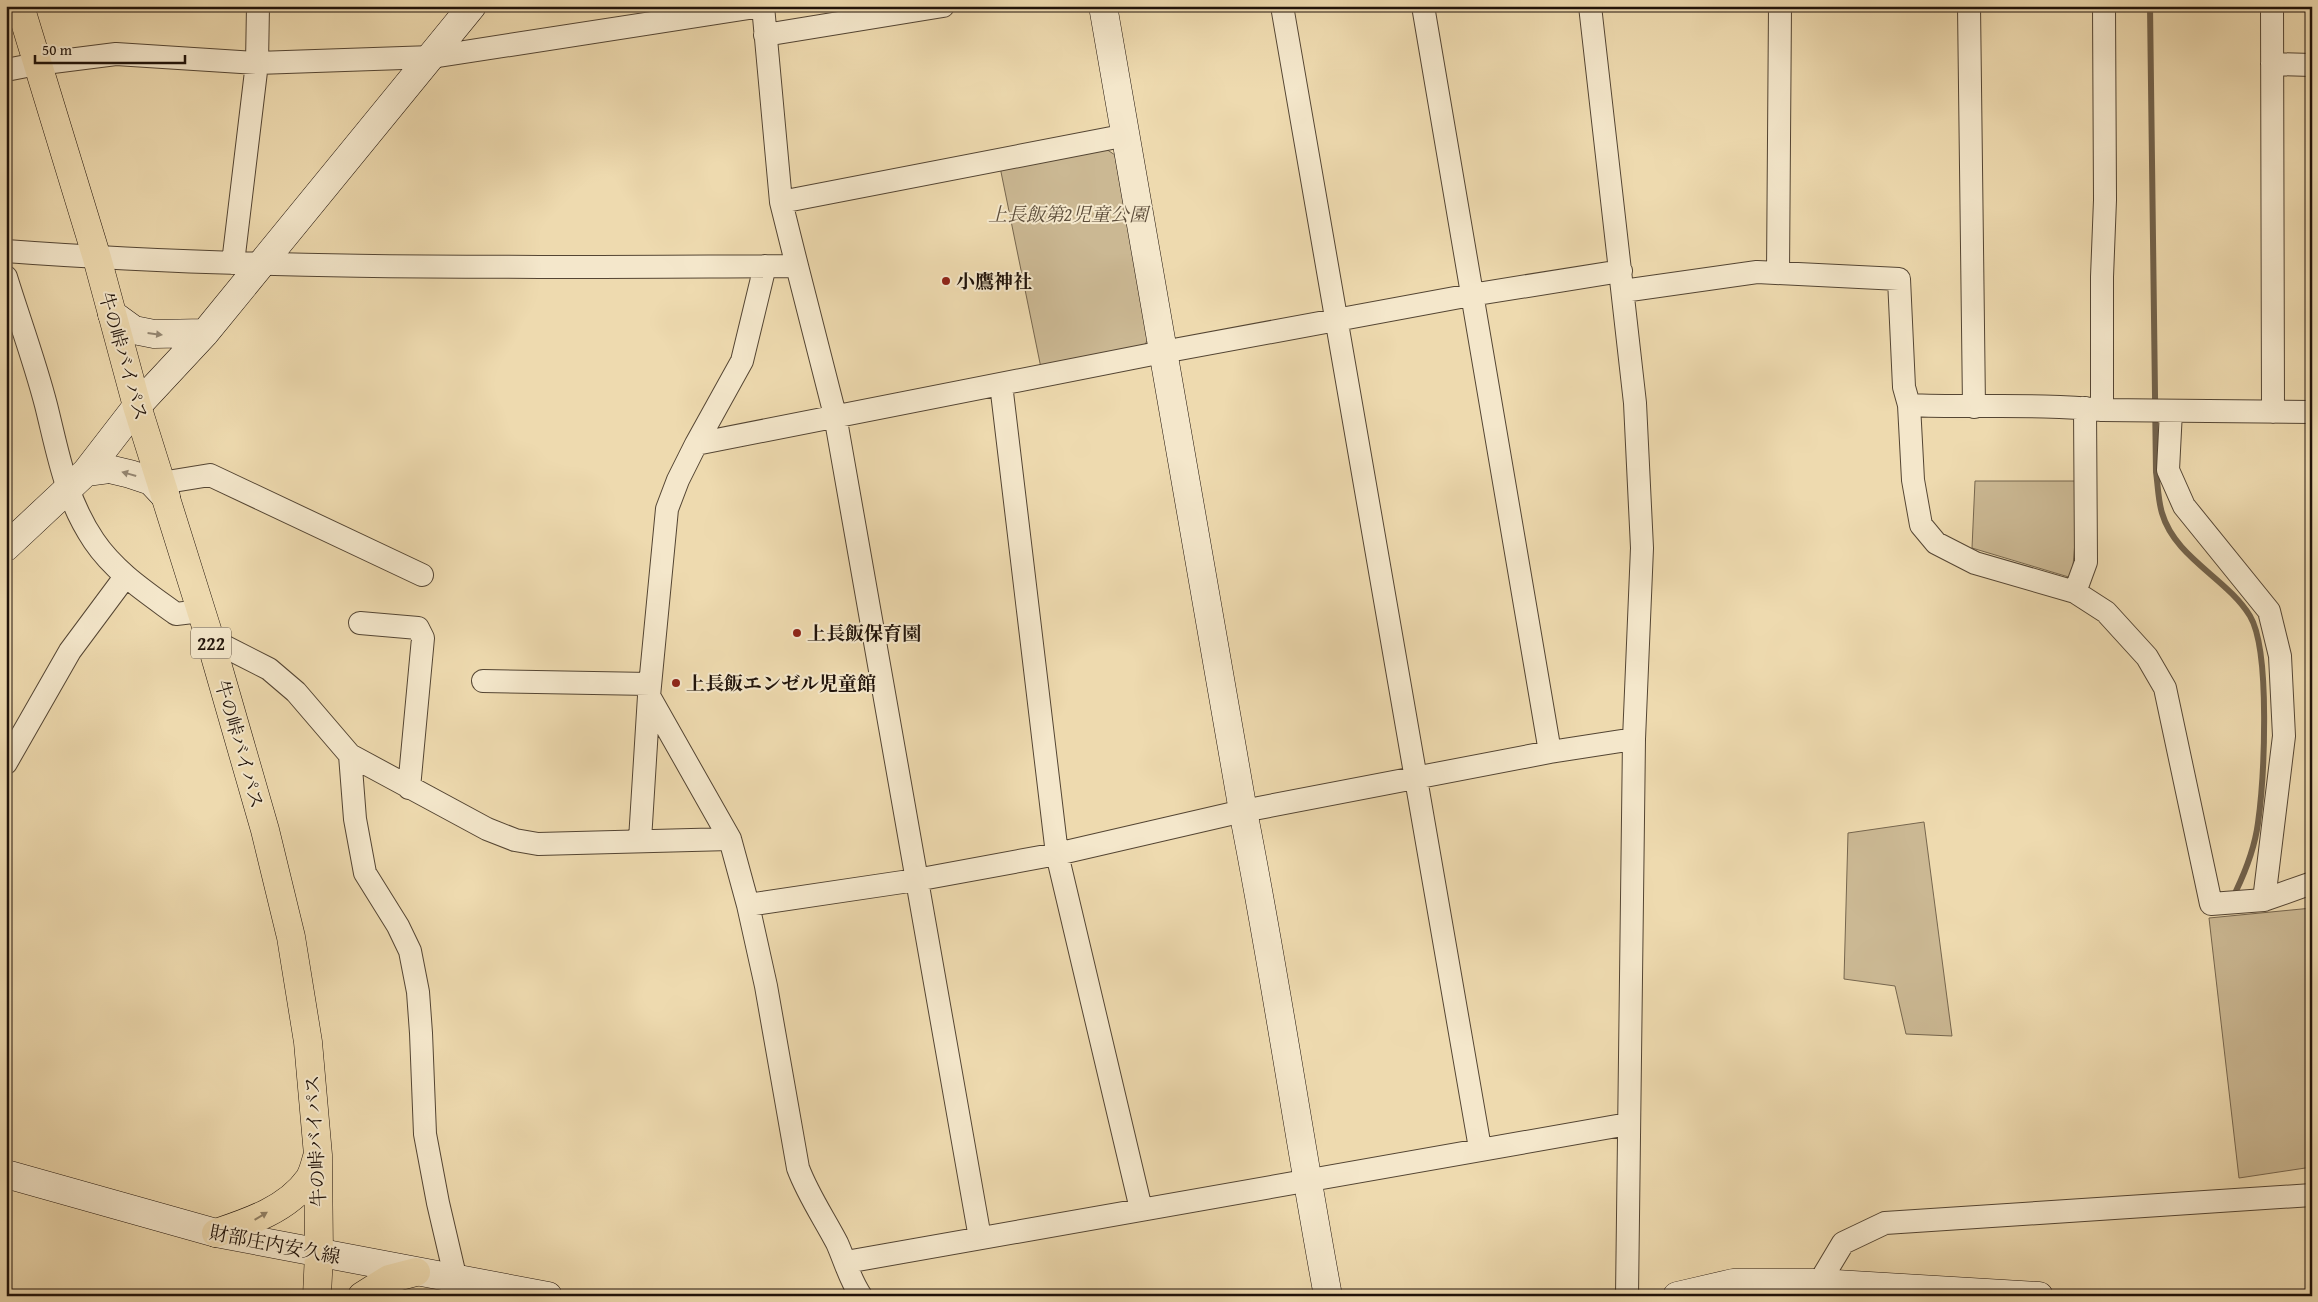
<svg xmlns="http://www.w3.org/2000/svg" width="2318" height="1302" font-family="'Gentium Book Plus','Noto Serif JP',serif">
  <rect width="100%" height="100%" fill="#eedaaf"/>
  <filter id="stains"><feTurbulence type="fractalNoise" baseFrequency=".004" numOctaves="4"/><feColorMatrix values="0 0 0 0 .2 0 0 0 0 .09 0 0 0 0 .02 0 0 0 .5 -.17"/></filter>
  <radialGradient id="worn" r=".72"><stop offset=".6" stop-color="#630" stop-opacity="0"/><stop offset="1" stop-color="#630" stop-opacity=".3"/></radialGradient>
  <path fill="#cbb893" stroke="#76664e" d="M1103,147L1115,155L1148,340L1142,348L1041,368L1000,167Z
    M1975,481H2080L2072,578L1972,548Z
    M1924,822L1952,1036L1906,1034L1895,986L1844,979L1848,833Z
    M2312,908V1167L2239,1178L2209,918Z"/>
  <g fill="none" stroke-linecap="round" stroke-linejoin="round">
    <path stroke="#72624b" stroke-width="6" d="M2150,6L2156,472C2158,485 2158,500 2162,513C2175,558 2227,578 2250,616C2271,651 2264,780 2258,823C2255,846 2246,870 2236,891"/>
    <g stroke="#544533" stroke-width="24">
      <path id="street" d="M1282,6L1480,1148
        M1423,6L1550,752
        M1590,6L1635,403L1642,548L1634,739L1627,1296
        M1969,6L1974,407
        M2272,6L2273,412
        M765,35L943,6
        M2272,64L2312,65
        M6,70L37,64L116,54L257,63L432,57L762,6
        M781,202L1127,135
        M6,251C269,271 534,267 797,266L781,202L763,6
        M233,263L257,63L258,6
        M797,266L835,415L980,1238
        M1778,273L1780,6
        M6,277C19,319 35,362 46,405C58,453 65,498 94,541C115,572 146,592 176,614L201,611
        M1623,291L1757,272L1899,279L1904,387L1909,405L1913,480L1921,525L1936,543L1975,563L2075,592L2106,612L2147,657L2165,688L2211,904L2264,900L2312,883
        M1001,384L1057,854L1141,1209
        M1909,405C1973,408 2038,403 2102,410L2312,412
        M2102,410V277L2105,200L2104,6
        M2171,411L2168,470L2184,506L2269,611L2280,656L2284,736L2264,900
        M696,444L1163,352L1471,295L1621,271
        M161,483L210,475L422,575
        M2075,592L2086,562L2085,408
        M360,623L418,628L423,638L409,788
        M210,639L269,669L296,692L350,755L487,829L515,840L538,844L730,839
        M483,681L650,684
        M649,696L730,839L748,905L766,986L798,1168C808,1195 824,1218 837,1243C845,1261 850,1280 861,1296
        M350,755L355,819L365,873L398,926L410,951L418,992L421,1033L425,1134L438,1203L456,1280
        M6,763L70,651L125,577
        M640,840L649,696L667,509L678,480L696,444L742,361L765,266
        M748,905L916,880L1057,854L1243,811L1550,752L1634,739
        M846,1262L1628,1124
        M1819,1283L1843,1243L1885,1223L2312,1195"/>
    </g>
    <g stroke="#20130a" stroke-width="29">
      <path id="secondary" d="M1103,6L1243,811C1275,972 1298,1134 1328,1296
        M112,314L134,330L154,334L205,333
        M86,472L109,469L130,474L151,481L166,497
        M6,547L86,472L137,406L205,333L472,6
        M6,1174L216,1233L548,1296
        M1677,1296L1733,1283H1819L2039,1296"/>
    </g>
    <g stroke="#20130a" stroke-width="29">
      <path id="highway" d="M20,6L97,258L137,406L210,639L265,830L291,937L308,1042L318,1155L319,1253L317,1296
        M216,1233C249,1222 288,1209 309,1179C313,1173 315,1164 317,1157
        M362,1296L389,1279L416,1272"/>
    </g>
    <use href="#street" stroke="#f4e7cb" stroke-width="22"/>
    <use href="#secondary" stroke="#f4e7cb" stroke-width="28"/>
    <use href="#highway" stroke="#eedaaf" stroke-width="28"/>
  </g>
  <defs><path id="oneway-solid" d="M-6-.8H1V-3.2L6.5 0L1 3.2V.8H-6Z" transform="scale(1.25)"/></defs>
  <g fill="#958874">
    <use href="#oneway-solid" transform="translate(155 334) rotate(7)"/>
    <use href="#oneway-solid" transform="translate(129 474) rotate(-164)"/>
  </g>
  <use fill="#918065" href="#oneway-solid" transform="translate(261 1216) rotate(-31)"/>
  <g fill="#8f2418" stroke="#f4e7cb" stroke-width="2">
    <circle cx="946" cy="281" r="5"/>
    <circle cx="797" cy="633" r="5"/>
    <circle cx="676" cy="683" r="5"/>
  </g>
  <g text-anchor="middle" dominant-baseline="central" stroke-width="4" stroke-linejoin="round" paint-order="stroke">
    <rect fill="#f4e7cb" stroke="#605344" stroke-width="1" x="191" y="627.5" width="40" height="31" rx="4"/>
    <g font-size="18" font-weight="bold" fill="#20130a">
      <text x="211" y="643">222</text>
    </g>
    <g font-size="19" font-style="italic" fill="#5c4d3a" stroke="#f4e7cb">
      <text x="1068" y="214">上長飯第2児童公園</text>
    </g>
    <g font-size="19" font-weight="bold" fill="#20130a" stroke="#f4e7cb" text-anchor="start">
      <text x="956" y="281">小鷹神社</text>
      <text x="807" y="633">上長飯保育園</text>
      <text x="686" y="683">上長飯エンゼル児童館</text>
    </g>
    <g font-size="19" fill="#20130a" stroke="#f4e7cb">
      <text transform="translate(124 356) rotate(74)">牛の峠バイパス</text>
      <text transform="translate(240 744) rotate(74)">牛の峠バイパス</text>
      <text transform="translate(315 1141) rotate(-93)">牛の峠バイパス</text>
      <text transform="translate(275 1244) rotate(11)">財部庄内安久線</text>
    </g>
  </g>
  <rect width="2318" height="1302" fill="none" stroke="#eedaaf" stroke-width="25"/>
  <rect x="8" y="8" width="2303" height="1287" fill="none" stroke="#20130a" stroke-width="2.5"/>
  <rect x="12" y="12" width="2293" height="1277" fill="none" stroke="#20130a"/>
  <path d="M35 55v8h150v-8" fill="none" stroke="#20130a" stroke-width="2.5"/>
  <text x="42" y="55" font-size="15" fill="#20130a" stroke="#f4e7cb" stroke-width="4" paint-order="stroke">50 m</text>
  <rect width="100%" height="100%" filter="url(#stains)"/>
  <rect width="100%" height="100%" fill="url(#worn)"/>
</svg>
